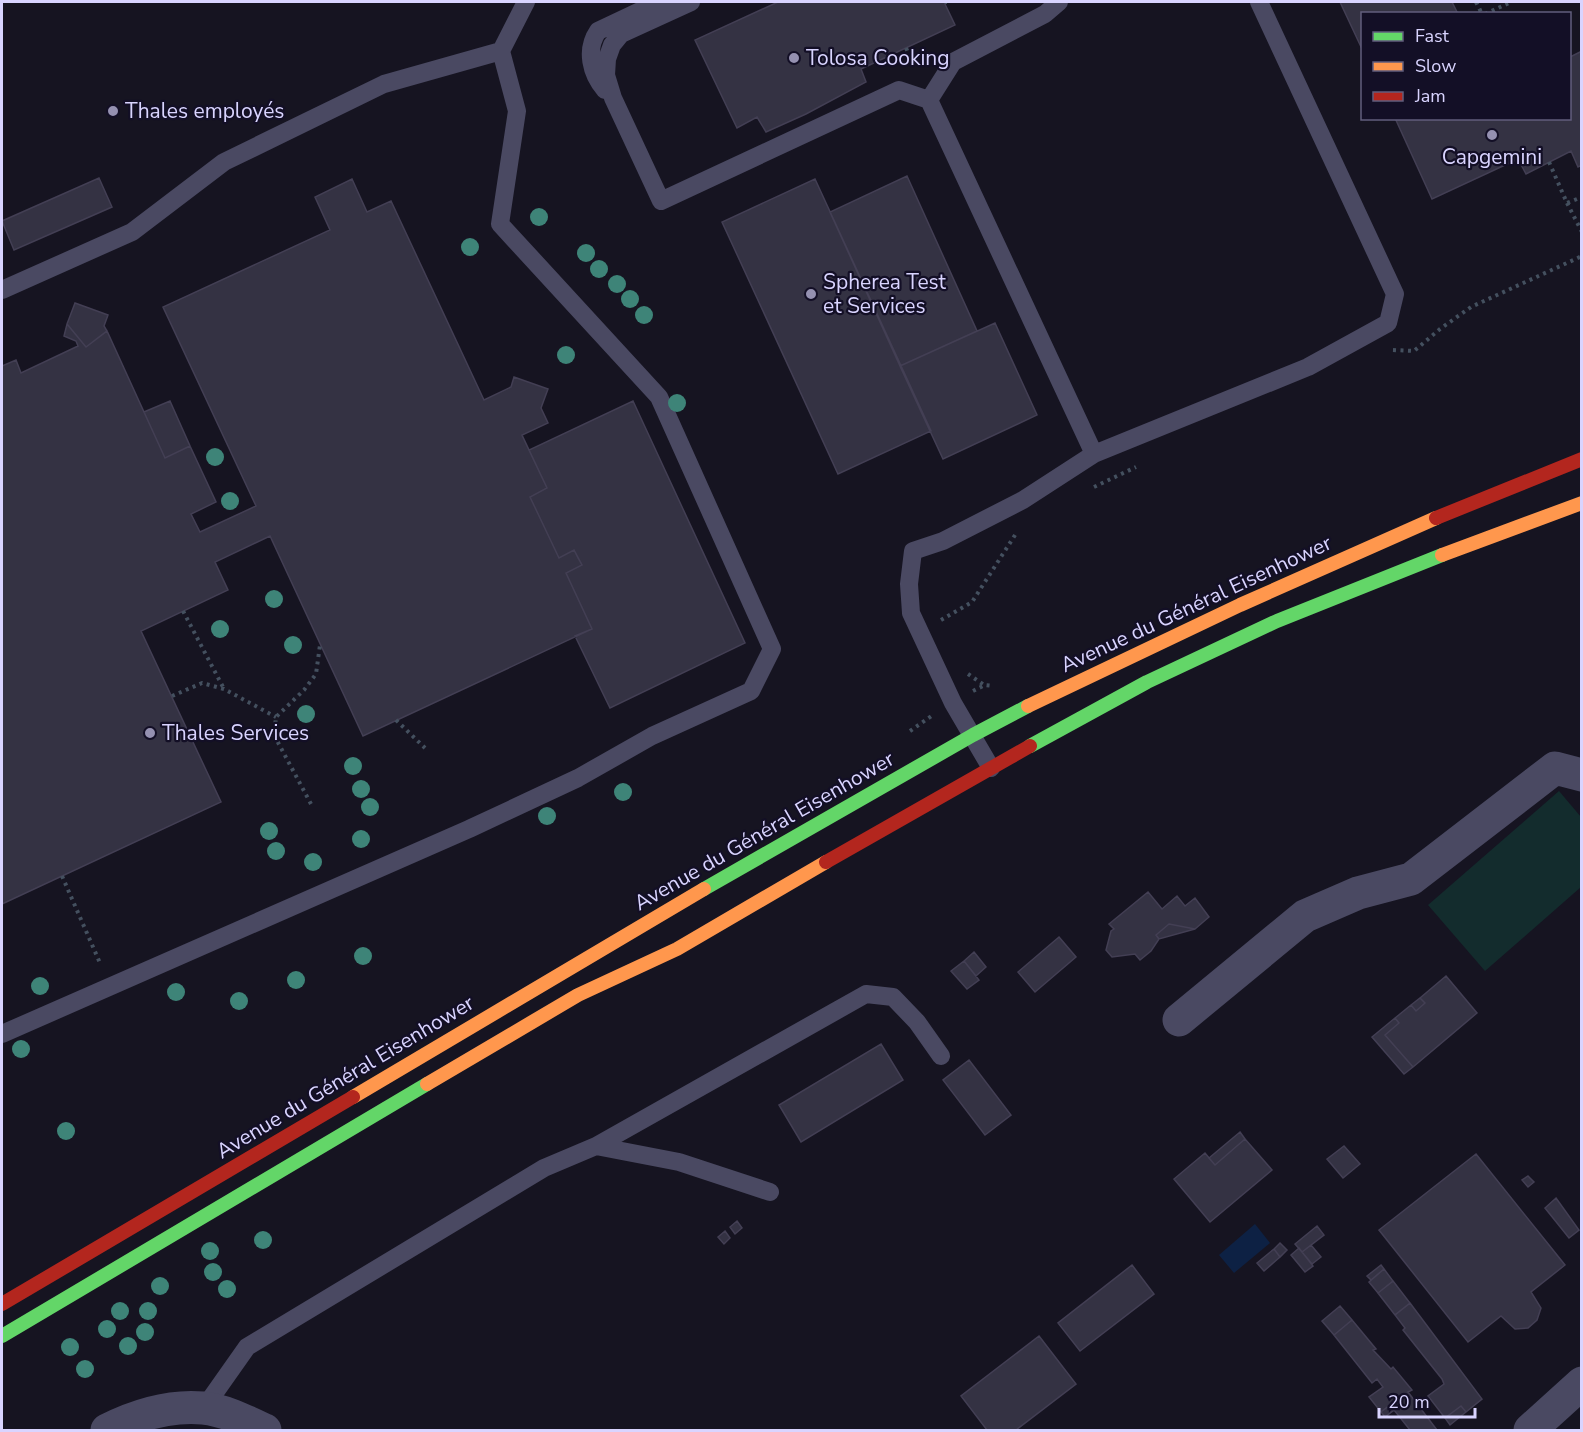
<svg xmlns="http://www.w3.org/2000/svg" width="1583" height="1432" font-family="'Nunito Sans',sans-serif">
  <rect width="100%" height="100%" fill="#161421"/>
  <path fill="#132c2d" d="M1559,791L1581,817V887L1485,971L1428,905Z"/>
  <path fill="#0d2144" d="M1255,1224L1270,1243L1234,1273L1219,1255Z"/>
  <path fill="#343243" stroke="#433f54" stroke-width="1.5" d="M778,2H944L955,25L861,69L866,82L806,114L766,132L757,117L737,128L695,40Z
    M1340,2H1452L1458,14H1362V49Z
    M1582,51V165L1578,167L1571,151L1526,174L1518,159L1432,199L1395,118H1570V57Z
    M907,176L977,331L900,366L830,212Z
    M99,178L112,207L14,250L2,221Z
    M352,179L367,212L391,201L484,400L511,387L514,377L548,389L541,408L548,423L522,435L547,488L530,497L559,558L574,550L578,558L582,565L566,573L592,629L363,736L270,536L215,562L228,590L141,631L221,802L2,904V366L16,360L21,373L78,346L76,341L64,336L67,324L86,347L107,331L165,458L190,446L216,502L191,514L200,532L256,506L163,307L330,230L315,197Z
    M815,179L931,431L838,474L722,222Z
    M75,303L108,315L104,326L107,331L86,347L67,324Z
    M995,323L1037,415L943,459L900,366Z
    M170,401L190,446L165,458L144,412Z
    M633,401L745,643L610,708L575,636L592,629L566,573L582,565L574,550L559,558L530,497L547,488L529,450Z
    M1148,892L1162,909L1177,896L1185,906L1195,898L1209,917L1195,929L1169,924L1156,935L1159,939L1151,951L1140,960L1135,954L1112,957L1106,950L1111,931L1114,929L1109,924Z
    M1169,924L1195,929L1159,939L1156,935Z
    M1059,937L1076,957L1035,992L1018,972Z
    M974,952L986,967L976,976L964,961Z
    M964,961L979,980L967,989L951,971Z
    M1446,976L1477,1013L1413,1067L1385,1035L1399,1023L1395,1018L1411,1005L1416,1011L1425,1003L1420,998Z
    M1420,998L1425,1003L1416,1011L1411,1005Z
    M1395,1018L1399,1023L1385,1035L1413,1067L1404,1074L1372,1037Z
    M881,1044L903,1080L801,1142L779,1105Z
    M969,1060L1011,1115L985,1135L943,1080Z
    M1240,1132L1245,1139L1215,1165L1209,1158Z
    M1245,1139L1272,1170L1210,1222L1174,1179L1205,1153L1215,1165Z
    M1344,1146L1360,1164L1343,1178L1327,1159Z
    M1476,1154L1565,1265L1531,1292L1541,1308L1537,1320L1528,1328L1515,1329L1501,1316L1468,1342L1379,1230Z
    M1528,1176L1534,1182L1528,1187L1522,1180Z
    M1556,1198L1579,1230L1569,1238L1545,1208Z
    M737,1221L742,1228L735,1234L730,1227Z
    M1317,1226L1324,1235L1302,1252L1295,1244Z
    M725,1231L730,1238L724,1244L718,1237Z
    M1280,1243L1287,1250L1280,1257L1274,1249Z
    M1311,1245L1321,1257L1312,1264L1302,1252Z
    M1299,1248L1313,1266L1305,1272L1291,1255Z
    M1274,1249L1280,1257L1264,1271L1257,1263Z
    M1132,1265L1154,1294L1080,1351L1058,1323Z
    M1381,1265L1384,1269L1371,1280L1367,1276Z
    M1384,1269L1393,1281L1378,1293L1369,1282Z
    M1393,1281L1410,1303L1395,1315L1378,1293Z
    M1410,1303L1482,1399L1466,1412L1461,1406L1445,1418L1428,1396L1444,1384L1442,1379L1403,1330L1405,1328L1395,1315Z
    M1340,1306L1352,1320L1334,1335L1322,1321Z
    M1352,1320L1376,1349L1373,1350L1391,1369L1393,1367L1412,1390L1408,1392L1437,1430H1410L1390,1405L1381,1412L1369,1397L1383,1387L1377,1379L1372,1383L1334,1335Z
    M1039,1336L1076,1384L1016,1430H987L961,1396Z
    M1390,1405L1394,1410L1385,1417L1381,1412Z
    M1461,1406L1466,1412L1450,1425L1445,1418Z"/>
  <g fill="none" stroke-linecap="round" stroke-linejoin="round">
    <path stroke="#44505f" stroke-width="4" stroke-dasharray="3 4.5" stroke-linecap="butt" d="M945,2H947
      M1476,2L1482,14
      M1485,14L1511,2
      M906,48L915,68
      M1549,162L1567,203L1582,197
      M1567,203L1582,232
      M1393,350L1414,351L1440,329L1471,307L1582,256
      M1094,487L1136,467
      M183,611L224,689
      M941,620L972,602L1017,532
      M968,674L984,685
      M973,691L985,685L994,686
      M172,696L202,683L224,689L276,717
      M396,720L425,748
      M910,731L933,715
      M311,804L274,735L276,717L304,690L316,674L320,645
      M62,876L100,963"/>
    <path stroke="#4a4962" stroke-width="18" d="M691,2L621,34L612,45L607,59L606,75L613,98L661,201L899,90L929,100L953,62L1045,14L1059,2
      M501,51L526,2
      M605,90C591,74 585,50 598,31L659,2
      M929,100L1094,454
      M2,290L132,232L224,162L384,84L501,51L517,111L500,224L659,397L772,649L751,691L652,736L578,778L469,829L2,1034
      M991,768L953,703L911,613L909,584L913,551L943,541L1023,500L1094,454L1308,367L1388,323L1395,294L1259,2
      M596,1146L866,994L893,997L917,1022L941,1056
      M204,1408L247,1347L544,1168L596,1146L679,1162L770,1192"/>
    <path stroke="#4a4962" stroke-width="33" d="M1179,1020L1305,916L1358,893L1411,879L1555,768L1582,775
      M107,1430C135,1416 170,1405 203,1408C224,1410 246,1421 265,1430
      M1530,1430L1582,1383"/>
    <path stroke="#63d668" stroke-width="14" d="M1030,746L1147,682L1277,621L1442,555
      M704,889L973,735L1028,706
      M2,1336L427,1084"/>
    <path stroke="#ff974d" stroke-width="14" d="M1442,555L1582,503
      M1028,706L1240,605L1436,518
      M427,1084L578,995L677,949L826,862
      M353,1097L704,889"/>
    <path stroke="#b3261e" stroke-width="14" d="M1436,518L1582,459
      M826,862L1030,746
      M2,1304L353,1097"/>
  </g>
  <g fill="#3e8478">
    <circle cx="539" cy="217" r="9"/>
    <circle cx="470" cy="247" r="9"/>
    <circle cx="586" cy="253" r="9"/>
    <circle cx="599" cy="269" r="9"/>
    <circle cx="617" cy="284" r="9"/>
    <circle cx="630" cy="299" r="9"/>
    <circle cx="644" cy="315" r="9"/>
    <circle cx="566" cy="355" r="9"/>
    <circle cx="677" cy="403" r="9"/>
    <circle cx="215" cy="457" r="9"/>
    <circle cx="230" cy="501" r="9"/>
    <circle cx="274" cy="599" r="9"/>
    <circle cx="220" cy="629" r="9"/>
    <circle cx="293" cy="645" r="9"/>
    <circle cx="306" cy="714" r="9"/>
    <circle cx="353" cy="766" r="9"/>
    <circle cx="361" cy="789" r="9"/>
    <circle cx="623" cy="792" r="9"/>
    <circle cx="370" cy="807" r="9"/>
    <circle cx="547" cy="816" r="9"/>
    <circle cx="269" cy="831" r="9"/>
    <circle cx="361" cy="839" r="9"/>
    <circle cx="276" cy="851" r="9"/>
    <circle cx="313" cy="862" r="9"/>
    <circle cx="363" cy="956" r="9"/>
    <circle cx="296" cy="980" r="9"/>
    <circle cx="40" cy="986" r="9"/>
    <circle cx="176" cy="992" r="9"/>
    <circle cx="239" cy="1001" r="9"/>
    <circle cx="21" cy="1049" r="9"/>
    <circle cx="66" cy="1131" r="9"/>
    <circle cx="263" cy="1240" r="9"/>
    <circle cx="210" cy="1251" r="9"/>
    <circle cx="213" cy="1272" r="9"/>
    <circle cx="160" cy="1286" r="9"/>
    <circle cx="227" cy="1289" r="9"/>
    <circle cx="120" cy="1311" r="9"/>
    <circle cx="148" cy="1311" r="9"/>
    <circle cx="107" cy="1329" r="9"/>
    <circle cx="145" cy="1332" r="9"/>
    <circle cx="128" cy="1346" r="9"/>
    <circle cx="70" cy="1347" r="9"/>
    <circle cx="85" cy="1369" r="9"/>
  </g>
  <g fill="#9591b1" stroke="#130f26" stroke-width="2">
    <circle cx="794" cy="58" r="6"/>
    <circle cx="113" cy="111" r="6"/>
    <circle cx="1492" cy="135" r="6"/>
    <circle cx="811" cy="294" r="6"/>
    <circle cx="150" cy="733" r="6"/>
  </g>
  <g text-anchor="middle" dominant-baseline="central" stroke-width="4.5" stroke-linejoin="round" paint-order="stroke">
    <g font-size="21" fill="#d9d4ff" stroke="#130f26" text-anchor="start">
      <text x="806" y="58">Tolosa Cooking</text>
      <text x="125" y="111">Thales employés</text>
      <text x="1492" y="157" text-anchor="middle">Capgemini</text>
      <text x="823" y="282">Spherea Test<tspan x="823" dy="24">et Services</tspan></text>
      <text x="162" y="733">Thales Services</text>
    </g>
    <g font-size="21" fill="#d9d4ff" stroke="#130f26">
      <text transform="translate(1196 604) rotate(-25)">Avenue du Général Eisenhower</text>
      <text transform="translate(764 831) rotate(-30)">Avenue du Général Eisenhower</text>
      <text transform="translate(345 1077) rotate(-31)">Avenue du Général Eisenhower</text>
    </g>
  </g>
  <rect width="1583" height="1432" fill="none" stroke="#d9d4ff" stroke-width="6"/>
  <rect x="1361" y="12" width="210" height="108" fill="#130f26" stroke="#625e7d" stroke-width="1.5"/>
  <rect x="1373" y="32" width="30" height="9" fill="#63d668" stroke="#625e7d" stroke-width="1.5"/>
  <text x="1415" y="42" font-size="18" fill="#d9d4ff">Fast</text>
  <rect x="1373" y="62" width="30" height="9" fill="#ff974d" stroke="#625e7d" stroke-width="1.5"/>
  <text x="1415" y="72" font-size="18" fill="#d9d4ff">Slow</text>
  <rect x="1373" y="92" width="30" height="9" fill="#b3261e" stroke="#625e7d" stroke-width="1.5"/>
  <text x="1415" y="102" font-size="18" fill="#d9d4ff">Jam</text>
  <path d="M1379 1408v9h96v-9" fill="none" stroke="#d9d4ff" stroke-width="3"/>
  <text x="1388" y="1408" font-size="18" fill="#d9d4ff" stroke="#130f26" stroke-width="4.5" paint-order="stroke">20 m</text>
</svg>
